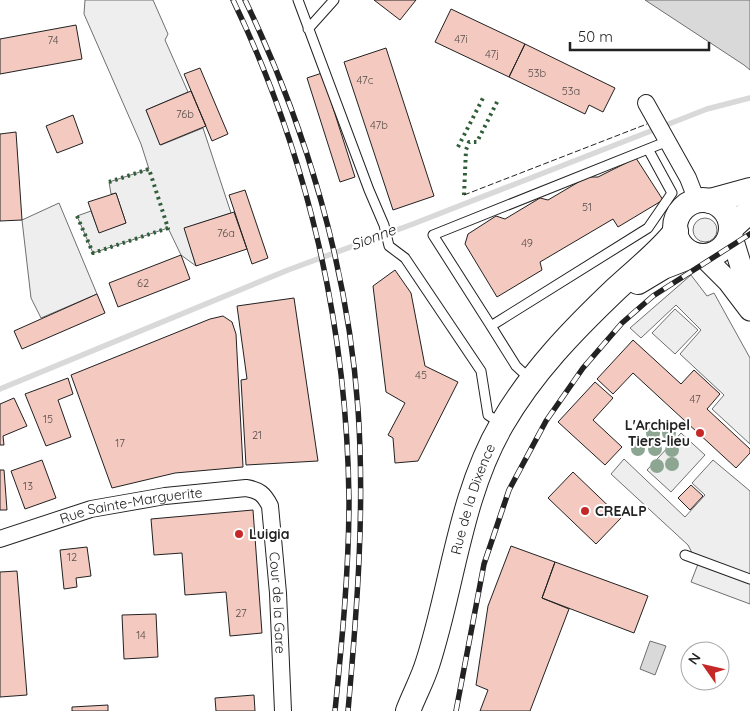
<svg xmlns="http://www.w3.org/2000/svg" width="750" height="711" font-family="Quicksand,sans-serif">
  <rect width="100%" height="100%" fill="#fff"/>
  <path fill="#eee" stroke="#6f6f6f" d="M85,0H153L168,34L165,40L188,92L146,110L161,145L203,128L231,213L185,228L196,266L181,255L168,228L93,253L77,216L91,211L99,232L126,223L116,193L111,194L109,182L149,169L141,144L84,14Z
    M59,203L97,294L41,318L31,298L22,220Z
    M693 230a12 12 0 1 1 24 0a12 12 0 1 1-24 0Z
    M691,275L707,296L714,293L750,358V444L712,409L724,395L680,354L701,330L676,305L641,338L630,328Z
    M675,309L698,330L675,354L652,333Z
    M681,433L705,455L671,492L647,470Z
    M624,459L685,517L705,495L692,483L713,460L750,491V604L691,582L698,564L688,545L611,474Z"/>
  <path fill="#d9d9d9" stroke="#6f6f6f" d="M645,0H750V70L744,65Z
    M650,641L666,646L655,675L640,669Z"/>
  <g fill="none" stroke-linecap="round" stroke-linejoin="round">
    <path stroke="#d9d9d9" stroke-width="5.5" d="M0,389L288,270L413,224L707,109L750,98"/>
  </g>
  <path fill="#f3c9c0" stroke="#222" d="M374,0H416L400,20Z
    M451,9L525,44L509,77L435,42Z
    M76,25L82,59L0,74V39Z
    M525,44L615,88L603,112L589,105L585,114L509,77Z
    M386,48L434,196L393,210L344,62Z
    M200,68L228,134L212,141L184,74Z
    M322,73L355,177L340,182L307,78Z
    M191,91L206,126L160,145L146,110Z
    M73,115L83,143L57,153L46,126Z
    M16,132L22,220L0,221V134Z
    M636,158L663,200L618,227L613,219L540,262L542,270L497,297L465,244L468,234L496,216L505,219L540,198L548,200L587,177H598Z
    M245,190L268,258L252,264L229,195Z
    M116,193L126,223L99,233L88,202Z
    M234,212L247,249L196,266L184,228Z
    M181,255L190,279L118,307L109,283Z
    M395,270L411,293L425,366L458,382L418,461L395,463L393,438L388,435L405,403L386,392L373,286Z
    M97,294L105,313L22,349L14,331Z
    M294,298L318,461L246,465L241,380L247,379L237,306Z
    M223,316L232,322L236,334L243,467L175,473L112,488L71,375L210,319Z
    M633,340L681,384L694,370L720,394L707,409L750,449V453L736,468L633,373L613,394L597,379Z
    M68,378L73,394L58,400L71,437L46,446L25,394Z
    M595,382L613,398L593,420L622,447L605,465L558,422Z
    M14,398L27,426L3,436L4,445H0V404Z
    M42,460L56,498L25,509L11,471Z
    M0,470H4L7,510H0Z
    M573,472L621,518L596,544L548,498Z
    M691,485L703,496L690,510L678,498Z
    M253,510L262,633L230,636L226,592L185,595L182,553L154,555L151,519Z
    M511,546L555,562L542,598L569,609L530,711H480L488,690L476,685L488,606Z
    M87,547L91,576L76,578L77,587L64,589L60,550Z
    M555,562L648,596L634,633L542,598Z
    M17,571L27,695L0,697V572Z
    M156,614L158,657L124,659L122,615Z
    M254,695L255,711H216L215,698Z
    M108,705V711H72V707Z"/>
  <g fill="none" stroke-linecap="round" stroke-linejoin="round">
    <g stroke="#222" stroke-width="11">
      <path id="service" d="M298,0L369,190L384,225L389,246L405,258L481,371L488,415L502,424
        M308,29L334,0
        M648,149L672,193L648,228L491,326L433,235L668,141
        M491,326L516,366L530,379
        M685,555L750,579"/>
    </g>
    <g stroke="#222" stroke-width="18">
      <g id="minor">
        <path d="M646,103L688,178L697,201"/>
        <path id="s1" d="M0,539L91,509L165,496L246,488C259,490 264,494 270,506L278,593L283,711"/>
      </g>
    </g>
    <g stroke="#222" stroke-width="23">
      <path id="tertiary" d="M731,234L743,273L750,287
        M703,256L728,281L750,310"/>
    </g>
    <g stroke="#222" stroke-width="26">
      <g id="secondary">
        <circle cx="703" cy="228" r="28"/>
        <path d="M710,201L750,190"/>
        <path d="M731,228L750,211"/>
        <path d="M638,282L663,267L694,255"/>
        <path id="s2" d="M408,711C414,695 423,679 428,662C453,584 460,496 502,424C532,372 573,330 616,289C636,270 659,253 676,231"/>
      </g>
    </g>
    <use href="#service" stroke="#fff" stroke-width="9"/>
    <use href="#minor" stroke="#fff" stroke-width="16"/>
    <use href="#tertiary" stroke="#fff" stroke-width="21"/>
    <use href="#secondary" stroke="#fff" stroke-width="24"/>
    <g stroke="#222" stroke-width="5.5">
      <path id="rail" d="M233,0C308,156 347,326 349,500C349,570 342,641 335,711
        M245,0C306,127 348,268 358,409C365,510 357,610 348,711
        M456,711L484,564L509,490L546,421L583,368L622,323L653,296L750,234"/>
    </g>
    <use href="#rail" stroke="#fff" stroke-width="4" stroke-dasharray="11" stroke-linecap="butt"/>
    <path stroke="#2f5e38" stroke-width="4" stroke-dasharray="2.5 4" stroke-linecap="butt" d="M458,147L483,98
      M464,195L466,150L469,142H477L498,100
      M77,216L93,253L168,228L149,169L109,182"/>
    <path stroke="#222" stroke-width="1" stroke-dasharray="6 2.5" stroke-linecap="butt" d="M464,195L647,124"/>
  </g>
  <g fill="#8da692">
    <circle cx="653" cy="433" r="7"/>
    <circle cx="669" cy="433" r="7"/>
    <circle cx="638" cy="449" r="7"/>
    <circle cx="655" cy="449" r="7"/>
    <circle cx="672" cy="450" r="7"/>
    <circle cx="672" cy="464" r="7"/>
    <circle cx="657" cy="466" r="7"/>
  </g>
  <g fill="#c62828" stroke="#fff" stroke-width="2">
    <circle cx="700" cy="433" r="5"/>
    <circle cx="585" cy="511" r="5"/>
    <circle cx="239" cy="534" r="5"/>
  </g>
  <g text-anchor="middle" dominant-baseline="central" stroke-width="4" stroke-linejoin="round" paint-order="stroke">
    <g font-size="11" fill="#564c4a">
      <text x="461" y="39">47i</text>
      <text x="53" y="40">74</text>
      <text x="492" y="54">47j</text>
      <text x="537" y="73">53b</text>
      <text x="365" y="80">47c</text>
      <text x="571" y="91">53a</text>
      <text x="185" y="114">76b</text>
      <text x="379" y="125">47b</text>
      <text x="587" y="207">51</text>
      <text x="226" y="233">76a</text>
      <text x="527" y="243">49</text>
      <text x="143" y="283">62</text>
      <text x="421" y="375">45</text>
      <text x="695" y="399">47</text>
      <text x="48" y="419">15</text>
      <text x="257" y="435">21</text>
      <text x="120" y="443">17</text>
      <text x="28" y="486">13</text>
      <text x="72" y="557">12</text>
      <text x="241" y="613">27</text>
      <text x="141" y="635">14</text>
    </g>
    <g font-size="14" font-weight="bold" fill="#222" stroke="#fff" text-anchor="start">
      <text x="690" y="425" text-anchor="end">L'Archipel<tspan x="690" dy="16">Tiers-lieu</tspan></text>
      <text x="595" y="511">CREALP</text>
      <text x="249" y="534">Luigia</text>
    </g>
    <g font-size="14" fill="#222" stroke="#fff">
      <text stroke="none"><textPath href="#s2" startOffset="222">Rue de la Dixence</textPath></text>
      <text stroke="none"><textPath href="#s1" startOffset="136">Rue Sainte-Marguerite</textPath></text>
      <text stroke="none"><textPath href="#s1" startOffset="381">Cour de la Gare</textPath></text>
    </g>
    <g font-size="15" font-style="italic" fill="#222" stroke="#fff">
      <text transform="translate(373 237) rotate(-21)">Sionne</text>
    </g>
  </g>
  <g transform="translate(705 666) rotate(304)"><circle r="24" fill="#ffffff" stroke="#a7a7a7"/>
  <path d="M0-4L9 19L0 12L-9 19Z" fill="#c62828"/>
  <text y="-8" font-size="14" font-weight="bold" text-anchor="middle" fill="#222222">N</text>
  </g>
  <path d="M570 42v8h139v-8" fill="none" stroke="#222222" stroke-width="2.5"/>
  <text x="578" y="42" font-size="15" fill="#222222" stroke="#ffffff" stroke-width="4" paint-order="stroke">50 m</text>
</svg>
